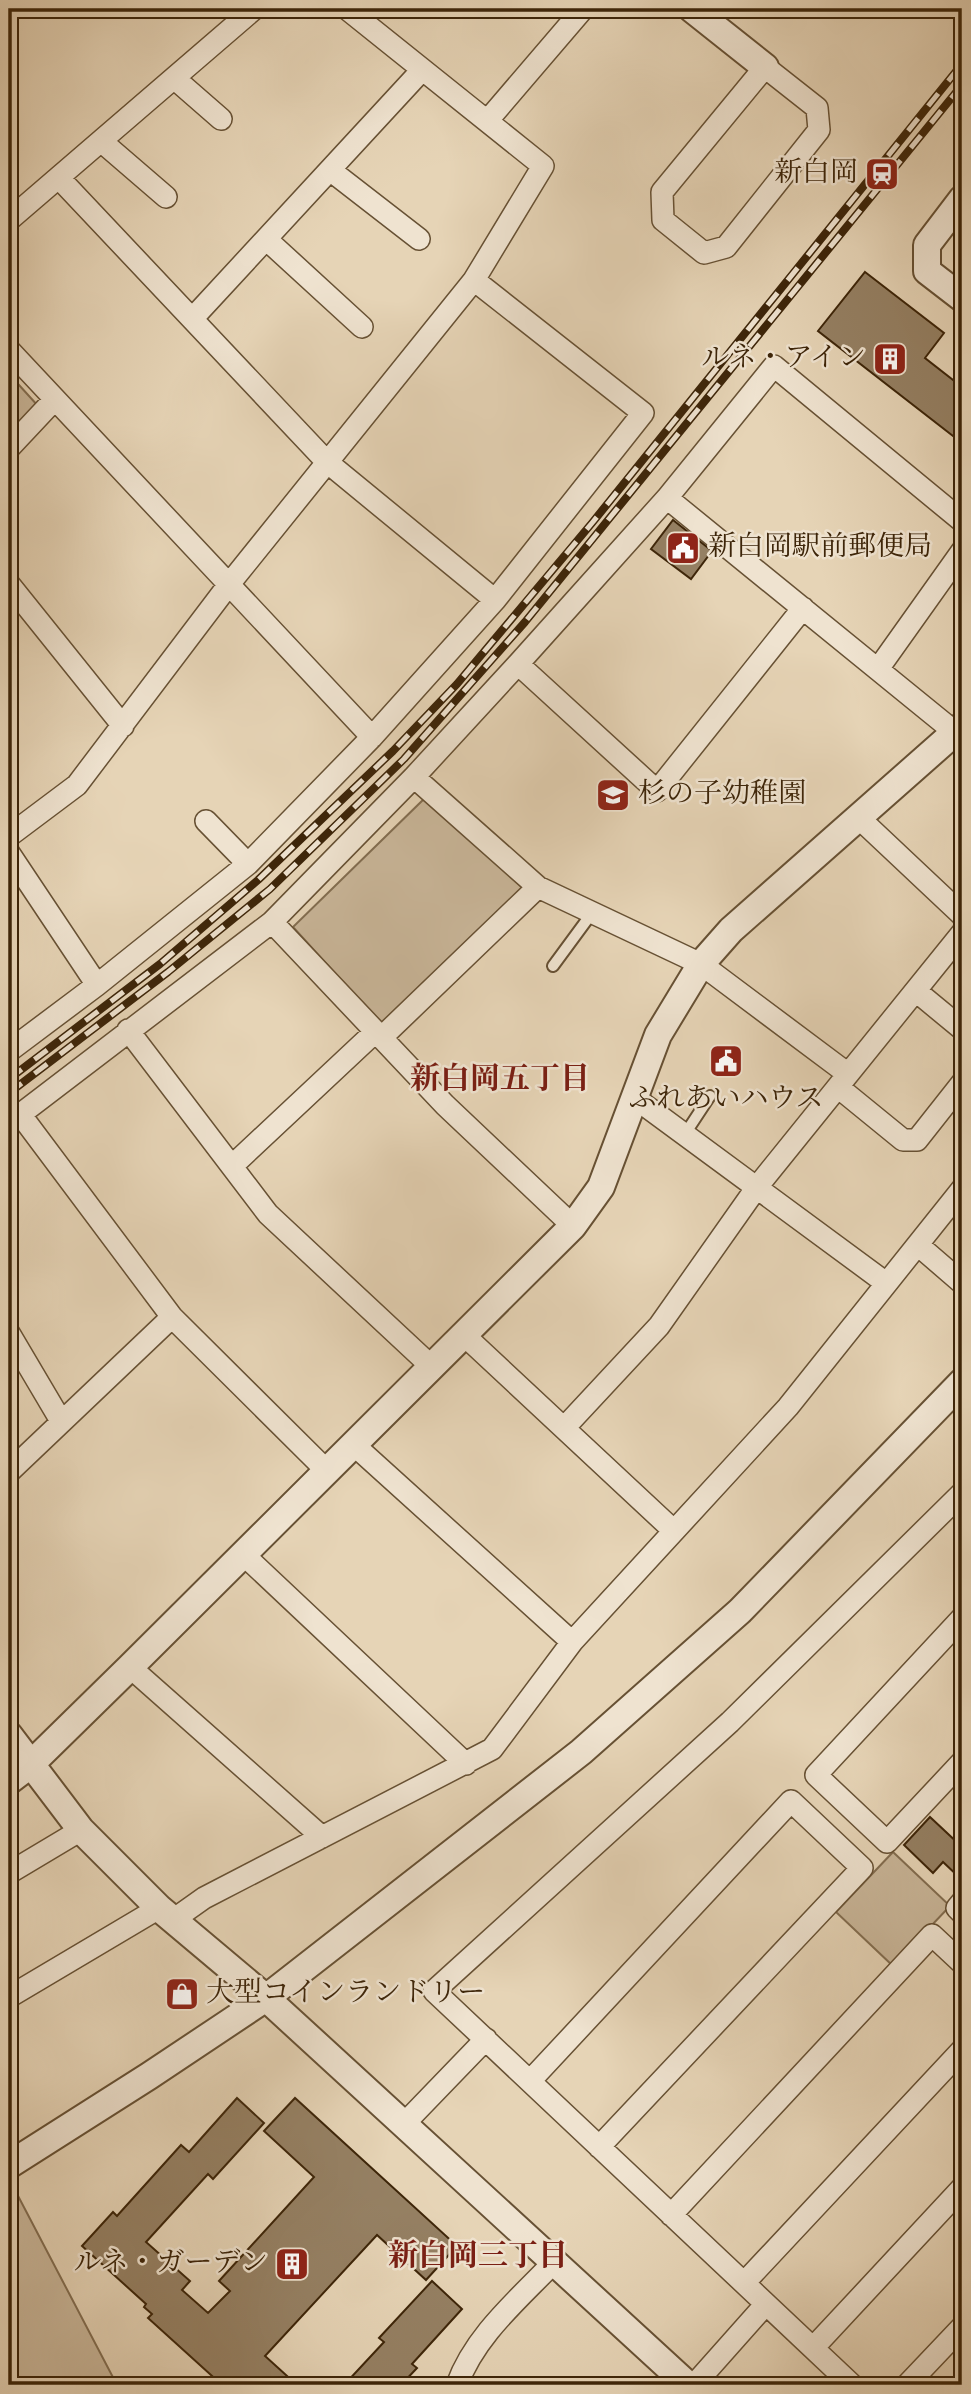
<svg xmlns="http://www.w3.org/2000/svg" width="971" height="2394" font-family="'Old Standard TT','Noto Serif JP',serif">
  <rect width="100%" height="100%" fill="#e6d4b6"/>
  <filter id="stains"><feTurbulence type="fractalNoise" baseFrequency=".00286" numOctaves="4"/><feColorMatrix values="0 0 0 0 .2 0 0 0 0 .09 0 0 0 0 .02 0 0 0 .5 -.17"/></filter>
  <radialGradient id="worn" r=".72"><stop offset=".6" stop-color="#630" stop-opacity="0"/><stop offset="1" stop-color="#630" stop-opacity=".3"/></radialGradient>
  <path fill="#c9b699" stroke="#836e51" stroke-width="2" d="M9,374L39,407L9,435Z
    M425,798L524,889L383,1026L293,927Z
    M893,1852L950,1906L893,1966L836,1912Z
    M16,2192L117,2385H9V2196Z"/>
  <path fill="#958063" stroke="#3d2509" stroke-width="2" d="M865,272L944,333L925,358L962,387V443L818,331Z
    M673,520L712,551L691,579L651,549Z
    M930,1817L962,1847V1880L943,1862L933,1873L904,1845Z
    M237,2098L264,2123L213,2179L208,2174L146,2242L190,2281L182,2290L208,2313L230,2291L219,2281L314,2177L264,2131L295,2098L457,2246L426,2280L377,2235L265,2356L297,2385H222L148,2318L152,2314L144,2307L146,2304L82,2246L113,2212L117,2216L181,2145L189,2152Z
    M432,2281L462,2309L412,2364L417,2368L401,2385H344L384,2342L379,2338Z"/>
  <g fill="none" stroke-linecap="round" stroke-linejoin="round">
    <g stroke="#675134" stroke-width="14">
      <path id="service" d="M553,966L592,913
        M685,1134L710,1096"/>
    </g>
    <g stroke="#675134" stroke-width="24">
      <path id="minor" d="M765,67L817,108L819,130L726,247L704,253L663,220L662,192Z
        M174,78L221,119
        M488,120L583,9
        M101,141L166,197
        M330,170L419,239
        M59,178L327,462L495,600
        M9,220L254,9
        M266,239L362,327
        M192,319L422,70
        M9,350L372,737
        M9,448L55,399
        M667,498L962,738
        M9,584L123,726
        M518,664L657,791L803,608
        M878,669L962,551
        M414,777L538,887L701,964L848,1074
        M859,818L962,915
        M206,821L248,864
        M9,836L77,785L230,583L474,280L543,166L347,9
        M9,853L97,985
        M272,922L445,1105L573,1226
        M916,991L962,1029
        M128,1030L268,1214L432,1367
        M381,1038L538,887
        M9,1051L97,985L248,864L372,737L495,600L643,413L474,280
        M838,1087L903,1140H917L962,1083
        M635,1098L886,1283
        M20,1114L172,1317L326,1470
        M9,1123L272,922L414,777L518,664L667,498L774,366L962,521
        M232,1166L375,1032
        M918,1245L962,1283
        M9,1333L61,1421
        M464,1335L673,1530
        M564,1428L659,1326L757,1187L962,933
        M353,1444L572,1642
        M9,1472L172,1317
        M244,1555L466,1764
        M962,1618L816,1775L887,1842L962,1762
        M130,1667L322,1837
        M9,1873L81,1830
        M962,1902L957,1908L962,1913
        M173,1920L204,1898L492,1749L572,1642L788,1407L962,1189
        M9,1997L159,1908
        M530,2081L791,1801L862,1868L599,2147
        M403,2125L486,2039
        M671,2215L932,1935L962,1963
        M744,2283L962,2050
        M813,2348L962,2188
        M457,2385C475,2335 519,2299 555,2261
        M694,2385L766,2304
        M852,2385L434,1991L730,1722L962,1493
        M907,2385L962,2327"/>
    </g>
    <g stroke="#675134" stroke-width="30">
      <path id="tertiary" d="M692,9L765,67
        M962,199L927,245V271L962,298
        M9,1735L81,1830L159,1908L266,1998L688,2385
        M9,1781L30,1765L130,1667L573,1226L601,1187L658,1035L701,964L731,930L962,726
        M9,2165L149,2076L266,1998L581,1752L740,1611L962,1382"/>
    </g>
    <use href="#service" stroke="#efe3d0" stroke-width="10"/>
    <use href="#minor" stroke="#efe3d0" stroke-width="21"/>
    <use href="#tertiary" stroke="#efe3d0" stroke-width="26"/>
    <g stroke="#3d2509" stroke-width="8">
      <path id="rail" d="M9,1079L160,964L258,880L393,751L457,684L592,523L962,64
        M9,1093L168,972L270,889L404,759L525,622L962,85"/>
    </g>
    <use href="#rail" stroke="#efe3d0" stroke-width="5" stroke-dasharray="16" stroke-linecap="butt"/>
  </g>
  <defs>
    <g id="station-square" transform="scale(1.75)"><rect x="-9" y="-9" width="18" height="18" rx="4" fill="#8f2418" stroke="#efe3d0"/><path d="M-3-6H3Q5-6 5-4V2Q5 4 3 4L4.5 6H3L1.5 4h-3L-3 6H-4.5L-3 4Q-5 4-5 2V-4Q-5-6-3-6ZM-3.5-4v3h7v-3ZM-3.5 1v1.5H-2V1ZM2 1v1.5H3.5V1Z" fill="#fff"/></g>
    <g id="building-square" transform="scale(1.75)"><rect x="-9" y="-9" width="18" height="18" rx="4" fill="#8f2418" stroke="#efe3d0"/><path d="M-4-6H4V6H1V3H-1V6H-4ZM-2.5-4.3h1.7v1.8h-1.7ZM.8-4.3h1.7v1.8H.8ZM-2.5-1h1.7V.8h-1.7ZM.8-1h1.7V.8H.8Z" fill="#fff"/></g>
    <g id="civic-square" transform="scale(1.75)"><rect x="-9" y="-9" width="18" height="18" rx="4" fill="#8f2418" stroke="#efe3d0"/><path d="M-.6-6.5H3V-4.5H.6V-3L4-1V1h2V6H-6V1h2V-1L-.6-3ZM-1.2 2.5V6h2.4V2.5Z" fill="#fff"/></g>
    <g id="school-square" transform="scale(1.75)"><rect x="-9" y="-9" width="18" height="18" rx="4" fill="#8f2418" stroke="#efe3d0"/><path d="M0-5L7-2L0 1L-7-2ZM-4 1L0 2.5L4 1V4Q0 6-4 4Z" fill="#fff"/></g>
    <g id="shop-square" transform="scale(1.75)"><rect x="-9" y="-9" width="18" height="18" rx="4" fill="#8f2418" stroke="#efe3d0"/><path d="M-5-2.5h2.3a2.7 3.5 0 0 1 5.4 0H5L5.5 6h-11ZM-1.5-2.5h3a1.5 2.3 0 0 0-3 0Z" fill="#fff"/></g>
  </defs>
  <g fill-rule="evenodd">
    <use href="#station-square" x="882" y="174"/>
    <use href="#building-square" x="890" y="359"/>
    <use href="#civic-square" x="683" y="548"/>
    <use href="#school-square" x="613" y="795"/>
    <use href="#civic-square" x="726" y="1061"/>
    <use href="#shop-square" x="182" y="1994"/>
    <use href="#building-square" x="292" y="2264"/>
  </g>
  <g text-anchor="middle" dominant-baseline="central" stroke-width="5" stroke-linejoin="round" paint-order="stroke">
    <g font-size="28" fill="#3d2509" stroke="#efe3d0" text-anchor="end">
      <text x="858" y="174">新白岡</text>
      <text x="866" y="359">ルネ・アイン</text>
      <text x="708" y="548" text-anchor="start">新白岡駅前郵便局</text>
      <text x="638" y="795" text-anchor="start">杉の子幼稚園</text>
      <text x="726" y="1100" text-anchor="middle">ふれあいハウス</text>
      <text x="206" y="1994" text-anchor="start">大型コインランドリー</text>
      <text x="268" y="2264">ルネ・ガーデン</text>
    </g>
    <g font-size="30" font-weight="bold" fill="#7a1f14" stroke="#efe3d0">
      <text x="500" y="1080">新白岡五丁目</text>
      <text x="478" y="2257">新白岡三丁目</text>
    </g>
  </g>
  <rect width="971" height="2394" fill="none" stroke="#e6d4b6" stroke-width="35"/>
  <rect x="10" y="10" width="950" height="2373" fill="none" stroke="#3d2509" stroke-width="3.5"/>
  <rect x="18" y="18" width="936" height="2359" fill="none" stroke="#3d2509" stroke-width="2"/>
  <rect width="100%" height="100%" filter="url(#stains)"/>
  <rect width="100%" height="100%" fill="url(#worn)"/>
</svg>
